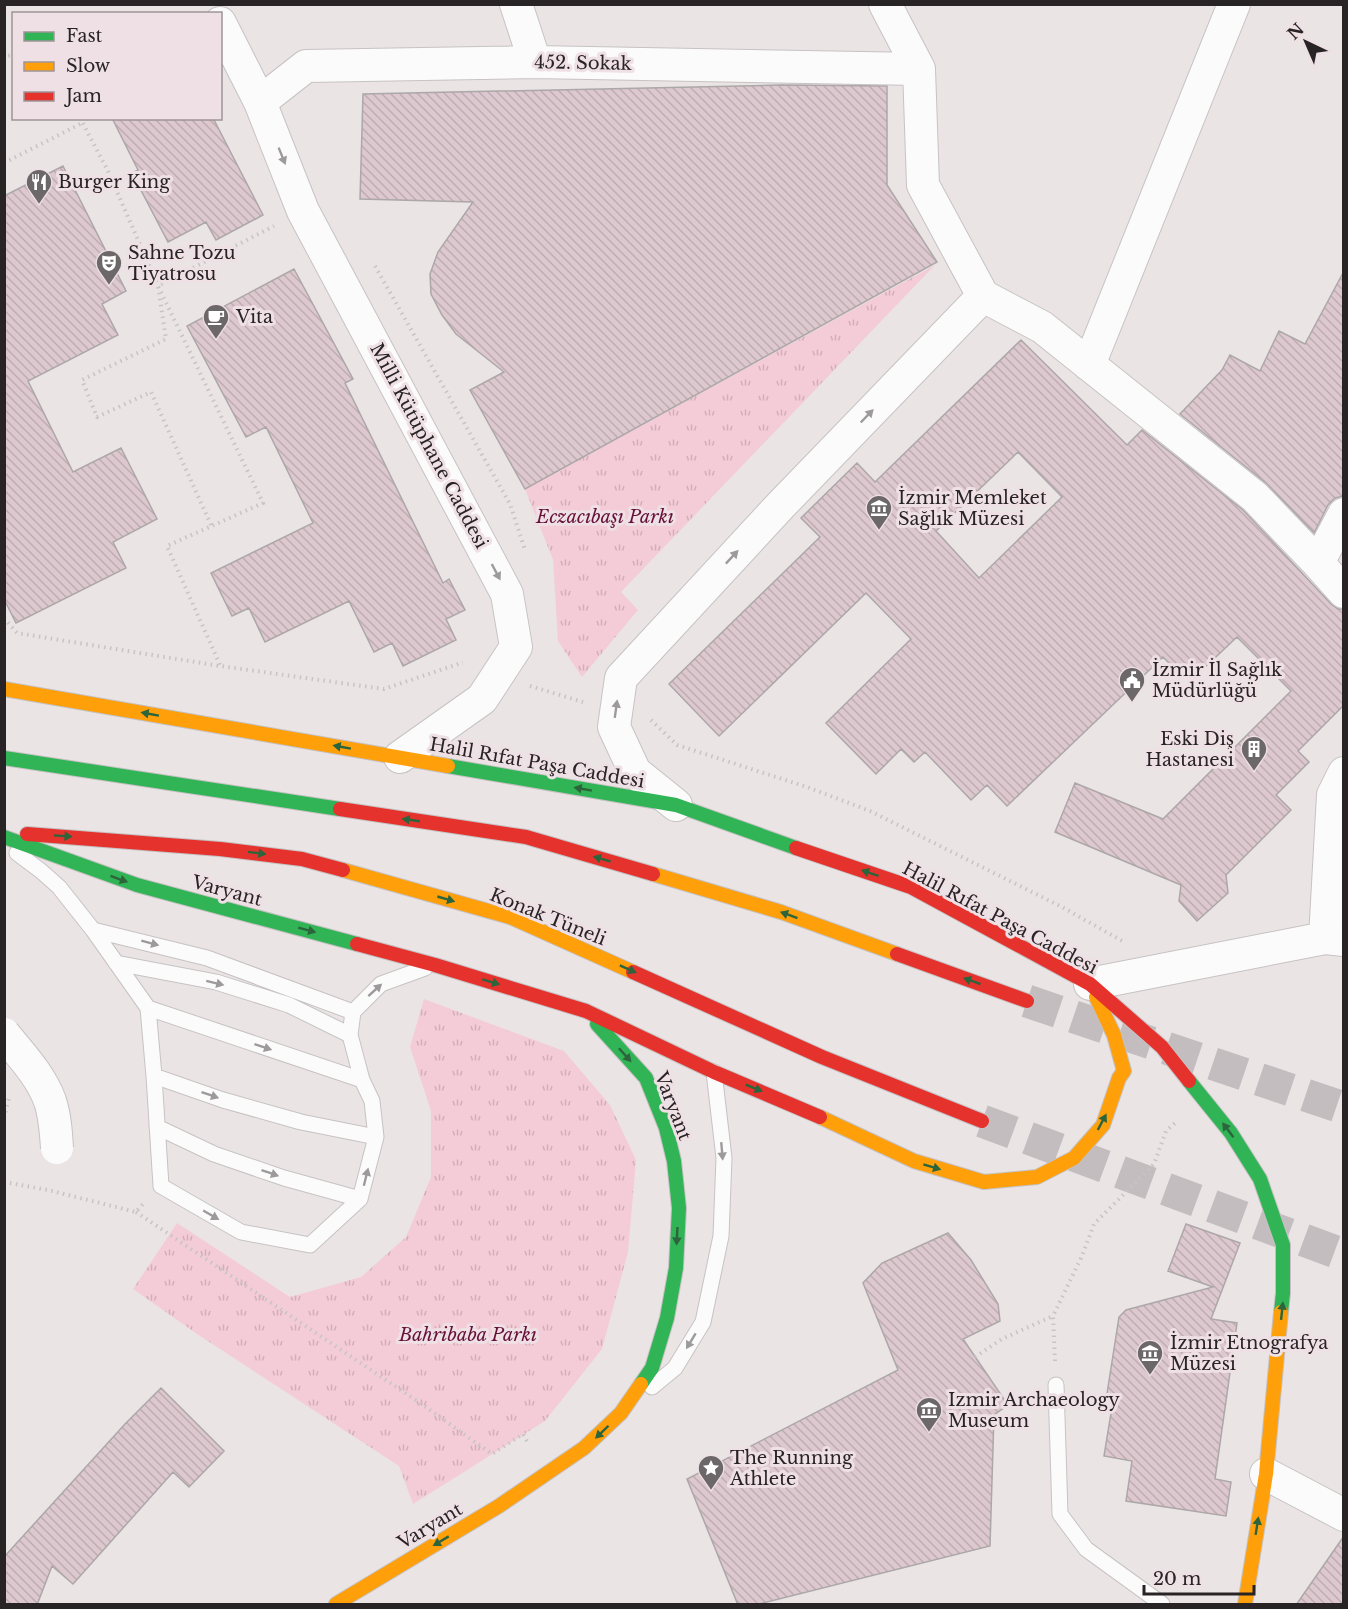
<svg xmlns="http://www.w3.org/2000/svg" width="1348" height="1609" font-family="'Libre Baskerville',serif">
  <defs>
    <pattern id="park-tufts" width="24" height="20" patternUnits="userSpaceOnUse" patternTransform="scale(1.5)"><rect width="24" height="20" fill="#f4ccd8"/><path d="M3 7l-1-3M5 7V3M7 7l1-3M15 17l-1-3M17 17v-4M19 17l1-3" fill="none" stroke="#d1afb9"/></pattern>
    <pattern id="building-back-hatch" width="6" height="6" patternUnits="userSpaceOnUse" patternTransform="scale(1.5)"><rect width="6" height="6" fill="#dec8d0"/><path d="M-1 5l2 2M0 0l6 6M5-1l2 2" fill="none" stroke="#beacb2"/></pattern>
  </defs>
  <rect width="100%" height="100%" fill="#eae4e5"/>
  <path fill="url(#park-tufts)" d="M935,265L621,592L638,610L582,677L558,641L553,560L525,489Z
    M424,999L564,1051L610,1105L636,1160L628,1252L602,1349L545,1421L413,1504L399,1466L197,1334L133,1289L177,1223L290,1297L361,1277L406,1237L431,1177V1111L410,1047Z"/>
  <path fill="url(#building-back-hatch)" stroke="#aca7a8" stroke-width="1.5" fill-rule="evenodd" d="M782,85L887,86V185L937,262L525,489L470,390L504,372L456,334L442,315L431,294L430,274L438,252L473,202L360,199L363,94Z
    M112,118H213L263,215L216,240L206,222L168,242L132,173L138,170Z
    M63,166L126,291L102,304L118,335L28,381L73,472L121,448L157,519L113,542L126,568L16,623L4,599V196Z
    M294,269L353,379L345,383L443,583L449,579L465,610L446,619L456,640L403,666L392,643L374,652L349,601L265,642L249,608L232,616L211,573L313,523L266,427L246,437L187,326Z
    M1344,271V496L1335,498L1328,505L1314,533L1266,483L1180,414L1222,370L1230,355L1260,371L1279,331L1305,344Z
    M1021,340L1127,445L1142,430L1243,510L1331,604L1338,609H1344V705L1298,751L1309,762L1276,795L1291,810L1226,875L1228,893L1197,921L1179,901L1181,885L1055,832L1075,783L1163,819L1291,691L1237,637L1201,671L1181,675L1163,657L1007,806L987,785L971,800L925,752L914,762L901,749L876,774L826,723L911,639L866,593L719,736L669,684L820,537L801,518L857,463L875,482ZM1018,452L1062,497L979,578L936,531Z
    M1186,1224L1240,1243L1211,1319L1237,1323L1215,1479L1231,1482L1226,1516L1126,1501L1132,1461L1104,1456L1113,1401L1106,1400L1119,1317L1126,1310L1213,1287L1168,1271Z
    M948,1233L971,1260L998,1304L1000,1321L963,1339L1008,1405L994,1415L990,1546L755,1605H738L687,1479L898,1370L863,1283L882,1263Z
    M161,1388L224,1451L189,1487L173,1472L73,1584L52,1566L37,1605H4V1557L125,1424Z
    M1344,1536V1605H1296Z"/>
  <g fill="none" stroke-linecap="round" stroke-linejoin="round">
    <path stroke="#c3bdbf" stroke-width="33" stroke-dasharray="33 16" stroke-linecap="butt" d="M1027,1001L1344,1108
      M982,1121L1344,1255"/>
    <g stroke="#c7c2c3" stroke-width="17">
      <path id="lane" d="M17,853L41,871L59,887L93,930L148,1008L154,1076L161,1186L241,1232L310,1245L360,1199L376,1137L372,1101L362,1080L350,1035L353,1012L381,984L425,968
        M93,930L207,958L353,1012
        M116,963L216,982L289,1005L350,1035
        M148,1008L362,1080
        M154,1076L223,1100L301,1122L376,1137
        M157,1127L214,1154L284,1178L360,1199
        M1056,1385L1060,1514L1086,1549L1162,1604
        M652,1387L675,1368L703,1322L721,1236L724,1158L714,1072"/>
    </g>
    <g stroke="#c7c2c3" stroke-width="34">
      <path id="street" d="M516,4L535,62
        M885,4L919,69L923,185L983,296L1042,327L1255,497L1318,563L1344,592
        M220,23L260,102L303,211L507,594L516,647L482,699L400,757
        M260,102L306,66L535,62L919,69
        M1089,365L1234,4
        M1318,563L1344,514
        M1344,773L1333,795L1325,938L1344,940
        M676,805L635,772L614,727L621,678L781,505L983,296
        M1090,984L1325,938
        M1266,1474L1344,1515"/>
    </g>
    <g stroke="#c5c1c2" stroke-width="16">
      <path id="fast" d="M4,758L340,809
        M448,766L676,805L796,848
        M4,837L137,885L357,944
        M597,1024L646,1078L666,1128L674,1161L679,1208L676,1268L667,1318L652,1368L641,1384
        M1189,1081L1231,1133L1260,1179L1283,1245V1293L1281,1312"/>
    </g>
    <g stroke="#c5c1c2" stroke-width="16">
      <path id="slow" d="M4,689L448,766
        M343,870L510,917L633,972
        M653,874L781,912L897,954
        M820,1117L914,1161L984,1182L1037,1177L1074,1158L1103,1125L1119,1078L1124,1071L1114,1035L1096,997
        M336,1604L499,1506L584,1448L621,1413L641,1384
        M1245,1604L1266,1474L1281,1312"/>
    </g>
    <g stroke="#c5c1c2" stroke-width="16">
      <path id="jam" d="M340,809L526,837L653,874
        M27,834L220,849L302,859L343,870
        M796,848L911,887L1090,984L1162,1047L1189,1081
        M357,944L435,965L586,1011L714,1072L820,1117
        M897,954L1027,1001
        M633,972L822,1057L982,1121"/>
    </g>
    <path stroke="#c7c4c5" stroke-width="4" stroke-dasharray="1.5 4.5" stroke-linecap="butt" d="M4,53L6,56L14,55
      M80,118L108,171L158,286L263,503L167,546L220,665
      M4,163L82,123
      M375,266L510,504L525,550
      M211,525L151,392L97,417L82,380L166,339L158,286L274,226
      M4,618L17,633L220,666L384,689L461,663H463
      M530,686L583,702
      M651,720L677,745L807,787L870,811L1062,907L1124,942
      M4,1118L9,1098
      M4,1182L48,1190L136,1212L143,1204
      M136,1212L420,1403L492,1454L523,1434L529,1445
      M975,1357L1002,1339L1053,1316
      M1055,1361L1053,1316L1082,1256L1094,1224L1154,1164L1166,1131L1177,1121"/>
    <use href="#lane" stroke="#fcfbfb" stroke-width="15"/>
    <use href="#street" stroke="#fcfbfb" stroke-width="32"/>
    <use href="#fast" stroke="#30b455" stroke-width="14"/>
    <use href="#slow" stroke="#ff9f0a" stroke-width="14"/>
    <use href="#jam" stroke="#e5322d" stroke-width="14"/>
    <g stroke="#c7c2c3" stroke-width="34" stroke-linecap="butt">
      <path id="street-bridge" d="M4,1034C21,1055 41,1076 50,1101C55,1116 56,1132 57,1148"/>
    </g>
    <use href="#street-bridge" stroke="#fcfbfb" stroke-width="32"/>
  </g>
  <defs><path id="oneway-solid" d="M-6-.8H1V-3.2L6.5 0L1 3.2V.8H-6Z" transform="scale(1.5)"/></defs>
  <g fill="#9d9a9b">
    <use href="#oneway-solid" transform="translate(282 156) rotate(68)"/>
    <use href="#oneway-solid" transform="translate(867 416) rotate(-46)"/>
    <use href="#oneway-solid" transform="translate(732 557) rotate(-47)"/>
    <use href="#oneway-solid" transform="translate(496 572) rotate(62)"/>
    <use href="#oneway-solid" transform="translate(616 709) rotate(-82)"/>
    <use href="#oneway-solid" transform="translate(150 943) rotate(15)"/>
    <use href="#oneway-solid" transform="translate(215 983) rotate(14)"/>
    <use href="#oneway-solid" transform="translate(375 990) rotate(-42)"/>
    <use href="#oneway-solid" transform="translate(263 1047) rotate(18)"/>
    <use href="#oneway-solid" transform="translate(210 1095) rotate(19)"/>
    <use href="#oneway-solid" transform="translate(722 1151) rotate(85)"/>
    <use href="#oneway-solid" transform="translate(270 1173) rotate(19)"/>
    <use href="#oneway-solid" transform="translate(366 1177) rotate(-76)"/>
    <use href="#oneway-solid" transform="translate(211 1215) rotate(30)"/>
    <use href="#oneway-solid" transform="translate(691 1341) rotate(121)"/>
  </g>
  <g fill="#2c643b">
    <use href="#oneway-solid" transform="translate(150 714) rotate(-170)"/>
    <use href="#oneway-solid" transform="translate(342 747) rotate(-170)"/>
    <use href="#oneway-solid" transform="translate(583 789) rotate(-170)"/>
    <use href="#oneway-solid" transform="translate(411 820) rotate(-172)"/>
    <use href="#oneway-solid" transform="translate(63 836) rotate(4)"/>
    <use href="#oneway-solid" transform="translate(257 853) rotate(7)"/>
    <use href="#oneway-solid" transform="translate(602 859) rotate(-164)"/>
    <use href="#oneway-solid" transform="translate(870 873) rotate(-161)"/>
    <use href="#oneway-solid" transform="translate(119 879) rotate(20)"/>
    <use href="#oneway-solid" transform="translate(446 899) rotate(16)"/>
    <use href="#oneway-solid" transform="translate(789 915) rotate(-160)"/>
    <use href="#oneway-solid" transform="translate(307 930) rotate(15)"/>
    <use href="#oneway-solid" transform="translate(628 969) rotate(24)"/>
    <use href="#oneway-solid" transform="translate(972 981) rotate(-160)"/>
    <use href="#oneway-solid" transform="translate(491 982) rotate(17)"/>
    <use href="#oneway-solid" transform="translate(625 1055) rotate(48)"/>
    <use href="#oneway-solid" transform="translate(754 1088) rotate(22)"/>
    <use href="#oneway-solid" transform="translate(1102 1122) rotate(-62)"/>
    <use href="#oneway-solid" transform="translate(1228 1130) rotate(-127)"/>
    <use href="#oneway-solid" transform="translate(932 1167) rotate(17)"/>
    <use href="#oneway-solid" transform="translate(677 1236) rotate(93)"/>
    <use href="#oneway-solid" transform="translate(1282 1311) rotate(-84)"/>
    <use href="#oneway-solid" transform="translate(602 1432) rotate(136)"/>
    <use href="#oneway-solid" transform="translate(1257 1526) rotate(-81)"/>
    <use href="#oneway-solid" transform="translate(441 1541) rotate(149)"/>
  </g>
  <defs>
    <g id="restaurant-pin" transform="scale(1.35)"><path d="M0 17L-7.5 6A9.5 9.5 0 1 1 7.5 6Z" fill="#6c6768" stroke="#eee0e4"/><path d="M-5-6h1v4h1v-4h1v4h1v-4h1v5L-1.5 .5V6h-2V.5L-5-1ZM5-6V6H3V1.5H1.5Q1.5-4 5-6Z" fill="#fff"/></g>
    <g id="theatre-pin" transform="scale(1.35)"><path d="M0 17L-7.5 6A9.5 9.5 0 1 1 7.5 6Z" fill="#6c6768" stroke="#eee0e4"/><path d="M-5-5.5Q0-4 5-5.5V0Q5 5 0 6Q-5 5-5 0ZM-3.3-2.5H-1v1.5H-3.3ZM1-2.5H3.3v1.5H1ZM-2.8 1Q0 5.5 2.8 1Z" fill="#fff"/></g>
    <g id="cafe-pin" transform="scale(1.35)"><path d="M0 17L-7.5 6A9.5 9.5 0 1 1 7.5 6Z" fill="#6c6768" stroke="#eee0e4"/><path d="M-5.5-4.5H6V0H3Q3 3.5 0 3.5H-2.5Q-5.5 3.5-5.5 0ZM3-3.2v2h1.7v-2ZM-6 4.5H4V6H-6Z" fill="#fff"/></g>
    <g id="museum-pin" transform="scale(1.35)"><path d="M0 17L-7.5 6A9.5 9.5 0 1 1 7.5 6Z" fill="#6c6768" stroke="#eee0e4"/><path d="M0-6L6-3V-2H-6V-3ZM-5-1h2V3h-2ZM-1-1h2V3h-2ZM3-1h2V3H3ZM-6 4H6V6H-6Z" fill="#fff"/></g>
    <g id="civic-pin" transform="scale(1.35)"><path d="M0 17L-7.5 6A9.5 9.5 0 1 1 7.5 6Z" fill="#6c6768" stroke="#eee0e4"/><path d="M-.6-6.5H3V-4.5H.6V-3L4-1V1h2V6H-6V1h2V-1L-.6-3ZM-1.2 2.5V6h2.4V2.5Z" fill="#fff"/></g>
    <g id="building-pin" transform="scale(1.35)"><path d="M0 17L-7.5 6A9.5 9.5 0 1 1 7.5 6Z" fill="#6c6768" stroke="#eee0e4"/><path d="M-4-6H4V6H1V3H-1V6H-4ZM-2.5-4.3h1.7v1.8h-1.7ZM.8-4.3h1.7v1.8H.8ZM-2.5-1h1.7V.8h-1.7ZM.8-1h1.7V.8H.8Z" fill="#fff"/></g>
    <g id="sight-pin" transform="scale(1.35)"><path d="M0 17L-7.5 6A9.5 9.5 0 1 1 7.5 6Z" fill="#6c6768" stroke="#eee0e4"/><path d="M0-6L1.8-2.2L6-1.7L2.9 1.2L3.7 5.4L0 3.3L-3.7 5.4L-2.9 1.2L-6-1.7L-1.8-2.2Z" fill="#fff"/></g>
  </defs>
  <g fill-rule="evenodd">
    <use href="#restaurant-pin" x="39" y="182"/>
    <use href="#theatre-pin" x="109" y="263"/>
    <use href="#cafe-pin" x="216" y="317"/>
    <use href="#museum-pin" x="879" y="508"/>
    <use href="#civic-pin" x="1132" y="680"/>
    <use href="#building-pin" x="1254" y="749"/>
    <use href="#museum-pin" x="1150" y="1353"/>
    <use href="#museum-pin" x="929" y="1410"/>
    <use href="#sight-pin" x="711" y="1468"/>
  </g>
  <g text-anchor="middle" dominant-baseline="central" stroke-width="6" stroke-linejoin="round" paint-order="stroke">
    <g font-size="18" fill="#282325" stroke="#eee0e4">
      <text transform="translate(583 63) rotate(1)">452. Sokak</text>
      <text transform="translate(429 446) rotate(62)">Milli Kütüphane Caddesi</text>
      <text transform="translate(537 763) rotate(10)">Halil Rıfat Paşa Caddesi</text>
      <text transform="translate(227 891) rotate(15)">Varyant</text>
      <text transform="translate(548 917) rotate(22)">Konak Tüneli</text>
      <text transform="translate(1000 918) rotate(28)">Halil Rıfat Paşa Caddesi</text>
      <text transform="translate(673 1106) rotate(69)">Varyant</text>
      <text transform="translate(430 1526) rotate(-31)">Varyant</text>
    </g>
    <g font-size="18" fill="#282325" stroke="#eee0e4" text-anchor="start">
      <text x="58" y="182">Burger King</text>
      <text x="128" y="253">Sahne Tozu<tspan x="128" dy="21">Tiyatrosu</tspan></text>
      <text x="236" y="317">Vita</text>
      <text x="898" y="498">İzmir Memleket<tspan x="898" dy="21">Sağlık Müzesi</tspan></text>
      <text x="1152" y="670">İzmir İl Sağlık<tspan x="1152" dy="21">Müdürlüğü</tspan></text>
      <text x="1234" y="739" text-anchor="end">Eski Diş<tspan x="1234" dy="21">Hastanesi</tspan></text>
      <text x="1170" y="1343">İzmir Etnografya<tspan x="1170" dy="21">Müzesi</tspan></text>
      <text x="948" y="1400">Izmir Archaeology<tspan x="948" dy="21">Museum</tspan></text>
      <text x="730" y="1458">The Running<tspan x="730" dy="21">Athlete</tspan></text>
    </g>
    <g font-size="18" font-style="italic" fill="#660f38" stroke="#eee0e4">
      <text x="605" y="517">Eczacıbaşı Parkı</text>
      <text x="468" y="1335">Bahribaba Parkı</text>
    </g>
  </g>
  <rect width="1348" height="1609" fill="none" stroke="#282325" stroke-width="12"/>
  <rect x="12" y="12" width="210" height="108" fill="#eee0e4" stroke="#9f9498" stroke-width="1.5"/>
  <rect x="24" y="32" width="30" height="9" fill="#30b455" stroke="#9f9498" stroke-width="1.5"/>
  <text x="66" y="42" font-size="18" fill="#282325">Fast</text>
  <rect x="24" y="62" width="30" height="9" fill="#ff9f0a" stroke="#9f9498" stroke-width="1.5"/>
  <text x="66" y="72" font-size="18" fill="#282325">Slow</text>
  <rect x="24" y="92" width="30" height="9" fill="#e5322d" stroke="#9f9498" stroke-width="1.5"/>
  <text x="66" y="102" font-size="18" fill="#282325">Jam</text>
  <g transform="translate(1306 42) rotate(316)" stroke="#eee0e4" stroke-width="4.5" paint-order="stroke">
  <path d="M0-4.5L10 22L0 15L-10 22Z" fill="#282325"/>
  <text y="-9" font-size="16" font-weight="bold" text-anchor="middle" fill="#282325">N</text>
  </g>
  <path d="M1144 1585v9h110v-9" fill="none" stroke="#282325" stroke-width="3"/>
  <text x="1153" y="1585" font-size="18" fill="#282325" stroke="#eee0e4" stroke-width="4.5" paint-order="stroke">20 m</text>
</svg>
